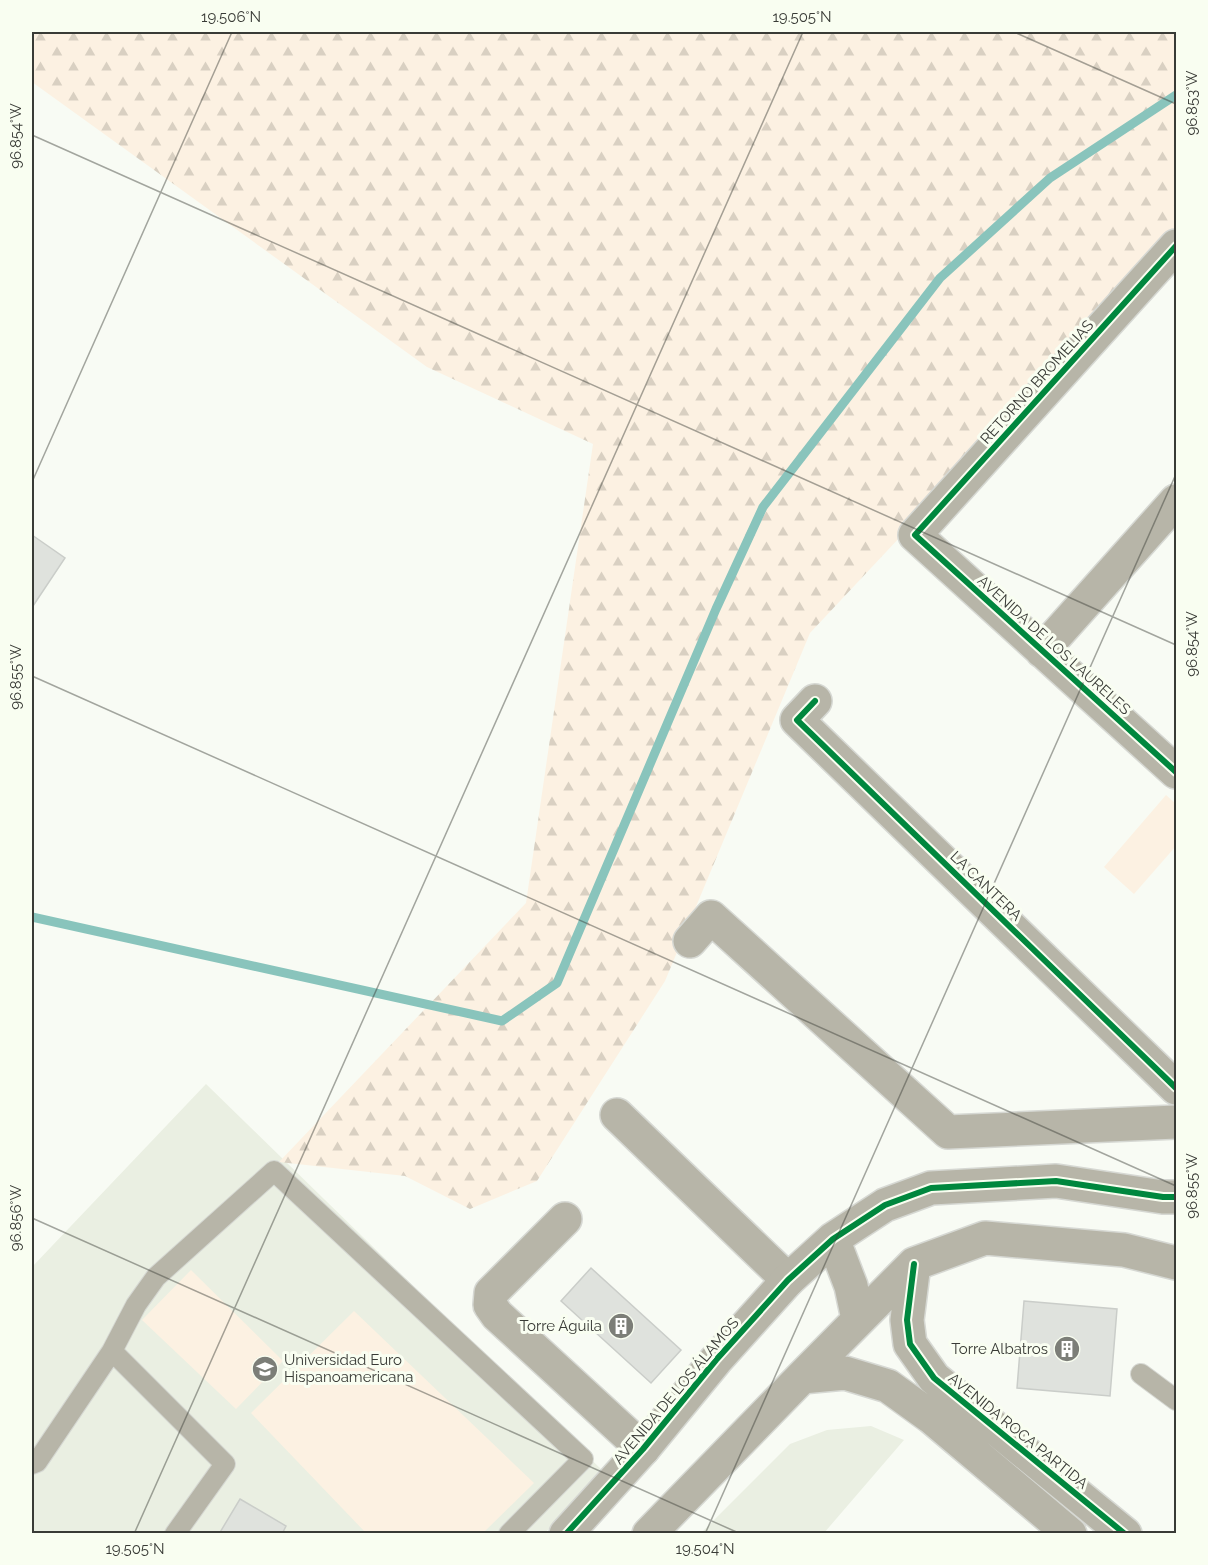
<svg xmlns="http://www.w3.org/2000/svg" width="1208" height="1565" font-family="Raleway,sans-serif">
  <defs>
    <pattern id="forest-firs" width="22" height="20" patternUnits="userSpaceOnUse" patternTransform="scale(1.5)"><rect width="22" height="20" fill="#fcf1e2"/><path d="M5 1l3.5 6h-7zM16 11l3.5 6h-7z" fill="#d9d0c2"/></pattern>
  </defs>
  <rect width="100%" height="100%" fill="#f8fbf4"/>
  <path fill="#eaefe2" d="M206,1084L604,1472L545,1533H32V1267Z
    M871,1426L904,1440L824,1533H701L790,1444L827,1430Z"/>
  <path fill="#fcf1e2" d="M1166,795L1176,804V846L1134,894L1104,867Z
    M191,1270L283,1361L236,1409L142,1320Z
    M354,1311L534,1483L483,1533H366L251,1413Z"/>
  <path fill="url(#forest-firs)" d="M32,32H1176V243L810,633L665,981L537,1181L470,1209L405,1176L279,1162L526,903L593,444L427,367L32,82Z"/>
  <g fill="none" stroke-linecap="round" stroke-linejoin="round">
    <path stroke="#89c4bc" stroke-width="9" d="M32,917L502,1021L557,983L716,609L763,507L940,278L1050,178L1176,95"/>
  </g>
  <path fill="#dfe2dd" stroke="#cacdc9" stroke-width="1.5" d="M32,535L65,558L33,606L32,605Z
    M591,1268L681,1350L651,1383L561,1301Z
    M1024,1301L1117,1309L1110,1396L1017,1388Z
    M240,1499L286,1526L282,1534H219Z"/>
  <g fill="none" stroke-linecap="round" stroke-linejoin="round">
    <g stroke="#d6d8d3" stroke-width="22">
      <path id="service" d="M112,1351L136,1305L156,1277L274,1171L583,1459L509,1534
        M1141,1374L1176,1400
        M32,1464L37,1462L112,1351L225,1464L175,1534"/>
    </g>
    <g stroke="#d6d8d3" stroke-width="36">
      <path id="minor" d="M1176,246L915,535L1176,772
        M1042,651L1176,501
        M815,701L797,720L1176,1088
        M690,941L711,917L948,1132L1176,1122
        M617,1115L788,1280
        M565,1219L491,1293L490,1305L497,1315L643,1449"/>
    </g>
    <g stroke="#d6d8d3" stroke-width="36">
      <path id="tertiary" d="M833,1239L851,1286L858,1319
        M914,1264L907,1320L910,1344L934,1378L1125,1534
        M802,1377L845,1373L888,1386L931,1417L1070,1534
        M566,1534L643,1449L716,1360L788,1280L833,1239L885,1205L931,1188L1056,1181L1163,1197H1176
        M649,1534L802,1377L914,1264L985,1238L1124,1250L1176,1263"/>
    </g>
    <use href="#service" stroke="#b7b5a8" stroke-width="20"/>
    <use href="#minor" stroke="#b7b5a8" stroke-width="33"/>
    <use href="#tertiary" stroke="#b7b5a8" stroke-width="33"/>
    <g stroke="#f9fef1" stroke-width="10">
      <path id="cycleway" d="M1176,246L915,535L1176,772
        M815,701L797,720L1176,1088
        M914,1264L907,1320L910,1344L934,1378L1125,1534
        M566,1534L643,1449L716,1360L788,1280L833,1239L885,1205L931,1188L1056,1181L1163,1197H1176"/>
    </g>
    <use href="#cycleway" stroke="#00873e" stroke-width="6"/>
  </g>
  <path fill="none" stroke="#393b36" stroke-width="1.5" stroke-opacity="0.45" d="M1014,32L1176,104M32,135L1176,645M32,482L232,32M32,676L1176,1186M32,1218L741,1534M134,1534L803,32M705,1534L1176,474"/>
  <defs>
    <g id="building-disc" transform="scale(1.35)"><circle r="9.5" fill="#7c7e78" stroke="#f9fef1"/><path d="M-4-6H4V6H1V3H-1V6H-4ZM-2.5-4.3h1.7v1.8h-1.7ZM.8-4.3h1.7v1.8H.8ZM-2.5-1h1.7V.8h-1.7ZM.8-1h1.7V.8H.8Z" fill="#fff"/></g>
    <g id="university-disc" transform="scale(1.35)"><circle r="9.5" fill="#7c7e78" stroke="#f9fef1"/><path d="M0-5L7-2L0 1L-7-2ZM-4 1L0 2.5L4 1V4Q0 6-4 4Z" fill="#fff"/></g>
  </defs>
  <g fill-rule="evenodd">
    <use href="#building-disc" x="621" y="1326"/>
    <use href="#building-disc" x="1067" y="1349"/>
    <use href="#university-disc" x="265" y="1369"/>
  </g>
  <g text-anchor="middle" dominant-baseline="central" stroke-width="6" stroke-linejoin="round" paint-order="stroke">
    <g font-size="15" fill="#393b36" stroke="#f9fef1">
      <text transform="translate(1037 382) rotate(-48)">RETORNO BROMELIAS</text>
      <text transform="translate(1054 645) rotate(42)">AVENIDA DE LOS LAURELES</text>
      <text transform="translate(986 886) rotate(44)">LA CANTERA</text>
      <text transform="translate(676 1391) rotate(-50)">AVENIDA DE LOS ÁLAMOS</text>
      <text transform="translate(1018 1431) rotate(39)">AVENIDA ROCA PARTIDA</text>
    </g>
    <g font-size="15" fill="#393b36" stroke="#f9fef1" text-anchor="end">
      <text x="602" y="1326">Torre Águila</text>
      <text x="1048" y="1349">Torre Albatros</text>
      <text x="284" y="1360" text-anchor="start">Universidad Euro<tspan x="284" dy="17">Hispanoamericana</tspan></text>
    </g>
  </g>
  <rect width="1208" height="1565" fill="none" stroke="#f9fef1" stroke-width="66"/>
  <rect x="33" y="33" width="1142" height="1499" fill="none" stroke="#393b36" stroke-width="2"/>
  <g font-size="15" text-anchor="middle" fill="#393b36">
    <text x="231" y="22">19.506°N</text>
    <text x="802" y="22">19.505°N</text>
    <text transform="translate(1192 103) rotate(-90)" y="5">96.853°W</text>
    <text transform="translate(16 136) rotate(-90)" y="5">96.854°W</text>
    <text transform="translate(1192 644) rotate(-90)" y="5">96.854°W</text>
    <text transform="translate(16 677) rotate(-90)" y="5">96.855°W</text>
    <text transform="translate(1192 1186) rotate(-90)" y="5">96.855°W</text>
    <text transform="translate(16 1218) rotate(-90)" y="5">96.856°W</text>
    <text x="135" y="1554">19.505°N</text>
    <text x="705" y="1554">19.504°N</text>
  </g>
</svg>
